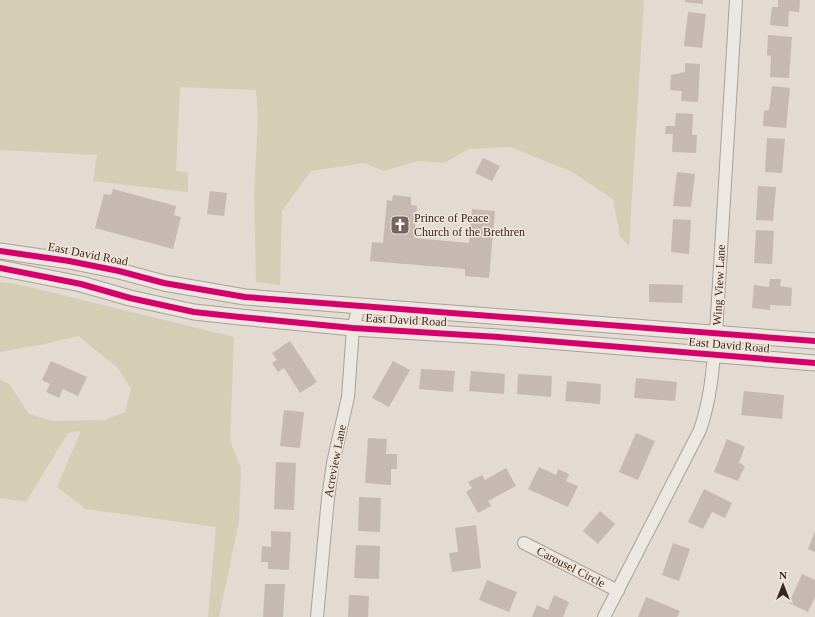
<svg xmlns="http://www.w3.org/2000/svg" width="815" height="617" font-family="'Times New Roman',serif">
  <rect width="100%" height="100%" fill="#e3dad1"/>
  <path fill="#d4ceb5" d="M0,0H644L629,246L620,236L613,199L572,172L511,147L469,149L444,163L418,161L384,171L364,163L311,171L282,211L280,285L256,282L254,195L258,116L256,90L180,87L176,171L188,172V192L93,181L97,155L0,150Z
    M0,282L17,284L234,337L230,441L241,468L239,521L219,617H208L216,527L86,509L57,487L81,431L68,433L26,502L0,498V380L9,384L29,414L52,421L105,420L125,412L131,389L118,368L78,336L45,344L0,352Z"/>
  <path fill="#c6b9b2" d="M685,0H703V4L685,2Z
    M778,0H800L799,12L789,11L788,27L770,25L772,7H778Z
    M688,12L706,14L702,48L684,46Z
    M768,35L792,37L789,78L770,77L771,56L767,55Z
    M685,63L700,64L698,102L681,101L682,91L670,90L671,75L685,72Z
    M772,86L790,88L786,128L763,126L764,111L769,110Z
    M676,113L693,114L692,135H697L696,153L672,152L673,134H665L666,126H675Z
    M767,138L785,139L782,173L765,172Z
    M483,158L500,166L492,181L475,173Z
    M677,172L695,174L691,207L673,206Z
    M758,186L776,187L773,221L756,220Z
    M113,189L176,206L174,215L181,217L173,249L95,228L104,194L111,195Z
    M210,191L227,193L224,216L207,214Z
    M393,195L411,197V205L417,206L414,238L469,243L472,209L495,211L489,278L465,276V269L370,261L372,242L383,243L387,200L392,201Z
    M673,219L691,220L689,254L671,252Z
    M756,230L774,231L772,264L754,263Z
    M770,279H781L780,286L792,288L791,306L770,305V310L752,308L754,285L769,287Z
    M649,284L683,285L682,303L649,302Z
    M290,341L317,382L300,393L284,368L278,372L272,363L277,360L272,353Z
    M51,361L87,377L78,396L63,389L59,398L46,392L50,384L42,380Z
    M393,361L410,370L389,407L372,398Z
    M421,369L455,371L453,392L419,389Z
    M471,371L505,374L504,394L469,391Z
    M518,374L552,376L551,397L517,394Z
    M636,378L677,382L675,401L634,398Z
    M567,381L601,384L600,404L565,401Z
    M744,391L784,395L782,419L741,415Z
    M284,410L304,412L300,448L280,446Z
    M636,433L655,441L638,480L619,472Z
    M368,438L387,439L386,454H397V469H391V485L365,483Z
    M727,439L745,447L739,463L745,466L738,481L714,472Z
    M276,462L296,463L294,510L274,509Z
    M539,467L556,475L558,469L569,474L566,481L578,486L568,507L528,489Z
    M506,468L516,486L488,501L491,506L478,513L466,492L472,488L468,482L482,475L485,480Z
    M704,489L732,503L725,518L712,512L703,529L688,522Z
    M359,497L381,498L380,532L358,531Z
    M600,511L615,524L598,544L583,531Z
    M476,525L481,568L452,572L449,553L458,552L455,528Z
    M271,531L291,532L289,570L268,569V562H261L262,546L271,547Z
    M815,531V552L808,549Z
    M673,543L690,549L679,581L662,575Z
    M356,545L380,546L379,579L354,578Z
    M802,574L815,580V597L808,612L789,603Z
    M487,580L517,592L509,612L479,600Z
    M265,584H285L283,617H263Z
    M349,595L369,596L368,617H348Z
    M554,595L569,602L563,617H532L537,605L548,610Z
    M646,597L680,611L677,617H638Z"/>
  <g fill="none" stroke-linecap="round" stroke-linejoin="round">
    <g stroke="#a9a099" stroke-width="14">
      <path id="minor" d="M524,543L618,591
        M317,617L328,498L333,463L348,397L353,328L359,306
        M604,617L700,430C711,398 713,367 716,333L736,0"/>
    </g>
    <g stroke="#a9a099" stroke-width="17">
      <path id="tertiary" d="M0,251L69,261L119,271L164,283L245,297L815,341
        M0,268L81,284L130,298L194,312L240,317L353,328L499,337L815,363"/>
    </g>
    <use href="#minor" stroke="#ece7e1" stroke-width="12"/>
    <use href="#tertiary" stroke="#ece7e1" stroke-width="15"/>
    <g stroke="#f2e6d8" stroke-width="8">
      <path id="cycleway" d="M0,251L69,261L119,271L164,283L245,297L815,341
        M0,268L81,284L130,298L194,312L240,317L353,328L499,337L815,363"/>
    </g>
    <use href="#cycleway" stroke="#d6006c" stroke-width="6"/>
  </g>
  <defs>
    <g id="church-square" transform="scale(1)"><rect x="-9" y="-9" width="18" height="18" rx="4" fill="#73665f" stroke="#f2e6d8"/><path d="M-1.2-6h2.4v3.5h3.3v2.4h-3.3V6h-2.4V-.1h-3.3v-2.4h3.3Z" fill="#fff"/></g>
  </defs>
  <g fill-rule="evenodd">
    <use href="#church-square" x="400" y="225"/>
  </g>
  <g text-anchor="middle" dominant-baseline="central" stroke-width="3" stroke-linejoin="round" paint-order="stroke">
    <g font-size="12" fill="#372822" stroke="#f2e6d8" text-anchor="start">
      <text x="414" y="218">Prince of Peace<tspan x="414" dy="14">Church of the Brethren</tspan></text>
    </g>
    <g font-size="12" fill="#372822" stroke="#f2e6d8">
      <text transform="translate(88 254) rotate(11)">East David Road</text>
      <text transform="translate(719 285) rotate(-87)">Wing View Lane</text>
      <text transform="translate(406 320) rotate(3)">East David Road</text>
      <text transform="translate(729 345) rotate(5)">East David Road</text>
      <text transform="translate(335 461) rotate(-79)">Acreview Lane</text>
      <text transform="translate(571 567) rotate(27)">Carousel Circle</text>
    </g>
  </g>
  <g transform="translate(783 585)" stroke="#f2e6d8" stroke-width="3" paint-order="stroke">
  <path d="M0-3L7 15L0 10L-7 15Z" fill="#372822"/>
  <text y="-6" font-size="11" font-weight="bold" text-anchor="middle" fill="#372822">N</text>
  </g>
</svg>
